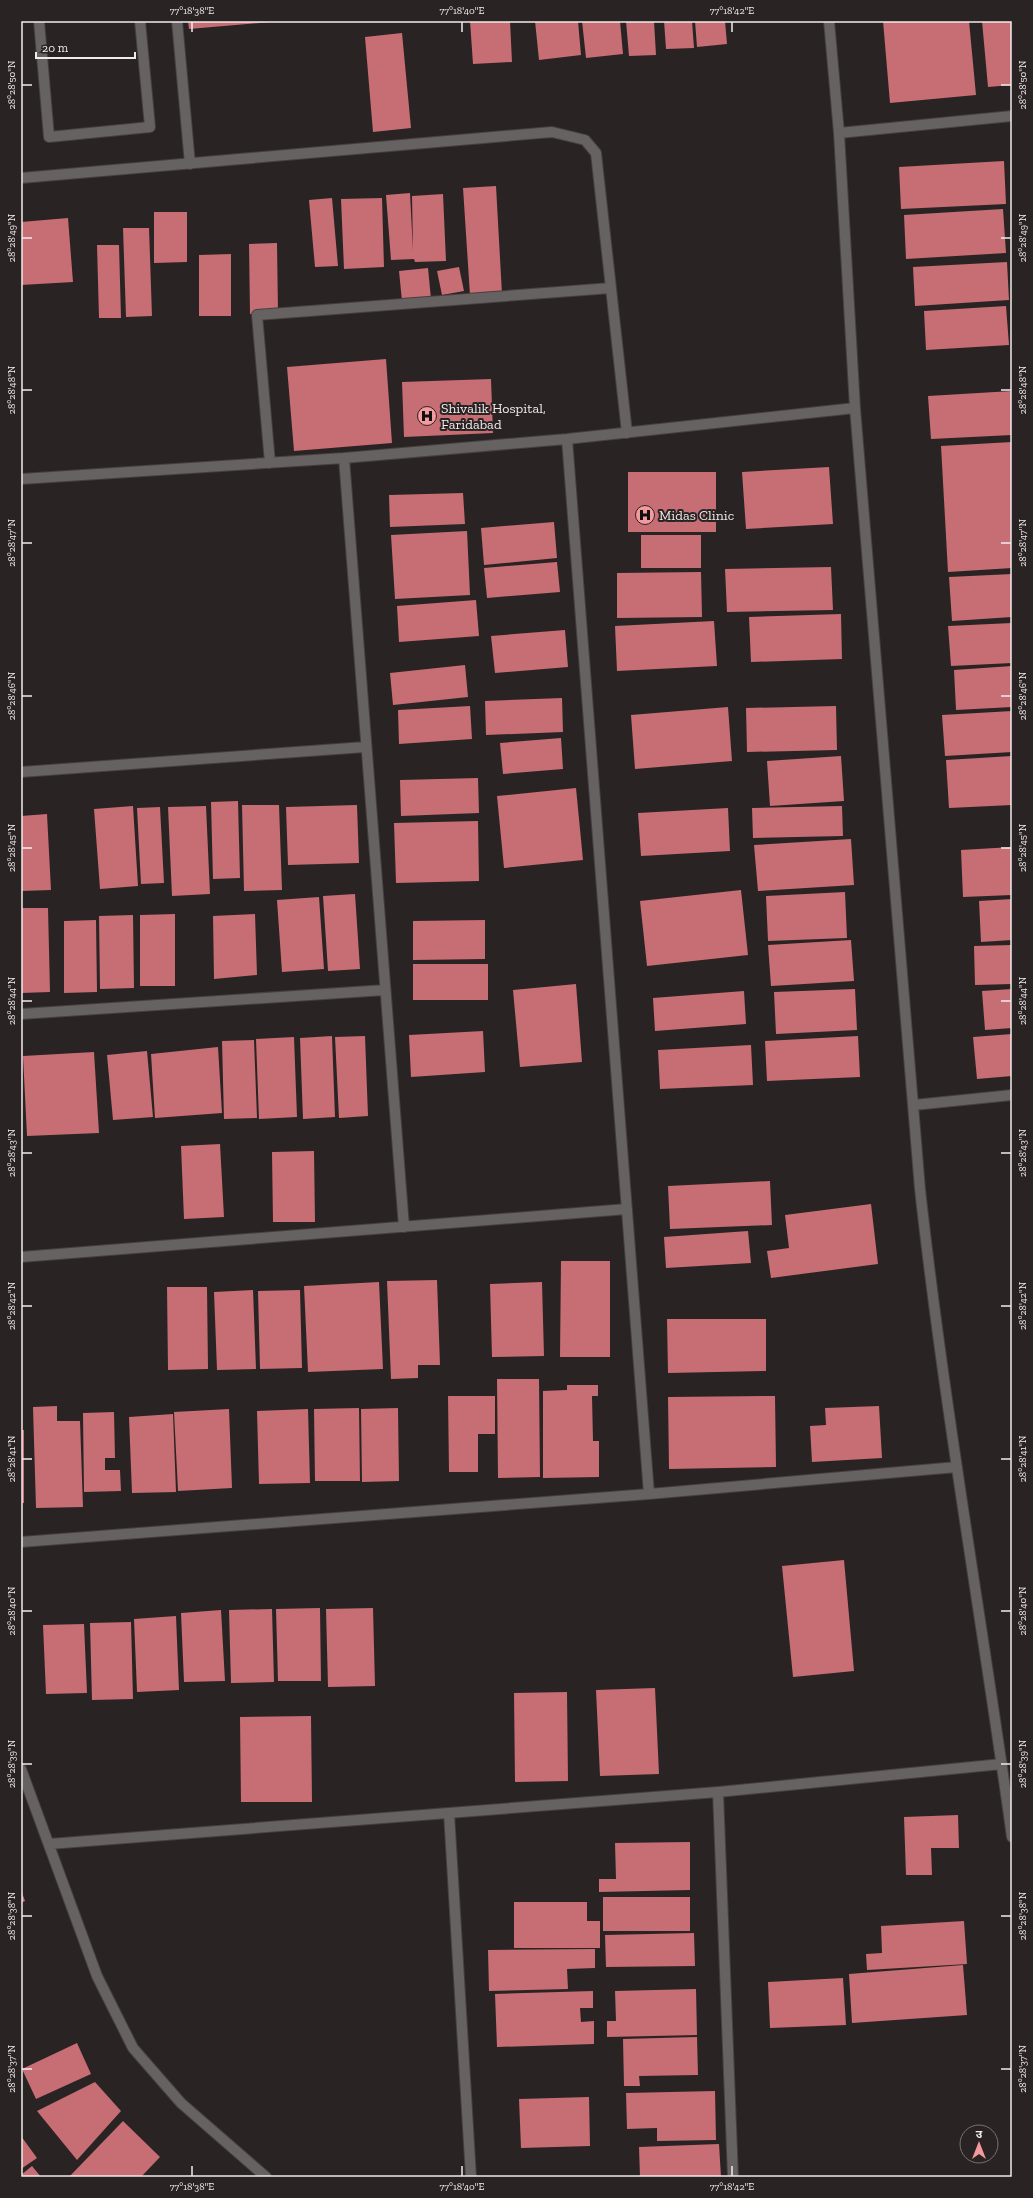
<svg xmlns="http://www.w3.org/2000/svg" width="1033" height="2198" font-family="'Zilla Slab','Noto Sans Devanagari',serif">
  <rect width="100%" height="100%" fill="#2a2323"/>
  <path fill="#c76d74" d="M188,21H271V22L189,29Z
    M470,21H510L512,62L473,64Z
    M535,21H578L581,55L539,60Z
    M582,21H620L623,54L586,58Z
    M626,21H654L656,55L629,56Z
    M664,21H692L694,48L666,49Z
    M695,21H725L727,44L697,47Z
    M883,21H969L976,95L890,103Z
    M982,21H1012V85L988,87Z
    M402,33L411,128L373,132L365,37Z
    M1004,161L1006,204L901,209L899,167Z
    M496,186L502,294L470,295L463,188Z
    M410,193L413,251L412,196L443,194L446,261L415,262L414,259L391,260L386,195Z
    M332,198L338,266L315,267L309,200Z
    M382,198L384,267L344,269L341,199Z
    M1003,209L1006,253L906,259L904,215Z
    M154,212H187V262L154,263Z
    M68,218L73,282L21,285V222Z
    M123,228H149L152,316L126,317Z
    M277,243L278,313L250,314L249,244Z
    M97,245H119L121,318H99Z
    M231,254V316H199V255Z
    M1007,262L1009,300L915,306L913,267Z
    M459,267L464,291L442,295L437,271Z
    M428,268L431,299L402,301L399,271Z
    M1006,306L1009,345L926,350L924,311Z
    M386,359L392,443L294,451L287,367Z
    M491,379L493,433L404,437L402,382Z
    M1012,391V435L931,439L928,396Z
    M1012,442V568L948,572L941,446Z
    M829,467L833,524L746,529L742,472Z
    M628,472H716V532H628Z
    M463,493L465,524L390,527L389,495Z
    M554,522L557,558L484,565L481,528Z
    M467,531L470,595L395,599L391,535Z
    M641,535H701V568H641Z
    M557,562L560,592L487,598L484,568Z
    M831,567L833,610L727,612L725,569Z
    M701,572L702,617L617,618V573Z
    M1012,574V617L952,621L949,577Z
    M476,600L479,636L399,642L397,606Z
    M841,614L842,659L751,662L749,617Z
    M714,621L717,666L617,671L615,626Z
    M1012,623V663L951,666L948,626Z
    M565,630L568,667L495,673L491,636Z
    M465,665L468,697L393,705L390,673Z
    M1012,666V707L956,710L954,670Z
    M562,698L563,732L486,735L485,701Z
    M470,706L472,739L399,744L398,710Z
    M836,706L837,750L747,752L746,708Z
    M728,707L732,761L635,769L631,715Z
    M1012,711V752L945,756L942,715Z
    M561,738L563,769L503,774L500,743Z
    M841,756L844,801L770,806L767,761Z
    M1012,756V805L949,808L946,760Z
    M478,778L479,813L401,816L400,780Z
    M576,788L583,860L504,868L497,796Z
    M238,801L240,878L213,879L211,802Z
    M242,805H279L282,890L244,891Z
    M357,805L359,863L288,865L286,807Z
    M133,806L138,886L100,889L94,809Z
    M206,806L210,894L172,896L168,807Z
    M842,806L843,836L753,838L752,808Z
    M160,807L164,883L141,884L137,808Z
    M728,808L730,851L641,856L638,813Z
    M47,814L51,890L21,891V816Z
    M478,821L479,881L396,883L394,823Z
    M851,839L854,885L758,891L754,845Z
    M1012,847V895L963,897L961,850Z
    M741,890L748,955L647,966L640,901Z
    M845,892L847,938L768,941L766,896Z
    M355,894L360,969L328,971L323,896Z
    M319,897L324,969L282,972L277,900Z
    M1012,899V940L981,942L979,901Z
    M21,908H48L50,992L21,993Z
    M175,914V986H140V915Z
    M255,914L257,975L214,979L213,916Z
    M133,915L134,988L100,989L99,916Z
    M96,920L97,992L64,993V921Z
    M485,920V959L413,960V921Z
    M851,940L854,981L771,986L768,945Z
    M1012,945V984L975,985L974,946Z
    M413,964H488V1000H413Z
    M576,984L582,1062L520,1067L513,990Z
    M855,989L857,1030L776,1034L774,992Z
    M1012,989V1028L985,1030L982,991Z
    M744,991L746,1024L655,1031L653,998Z
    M483,1031L485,1072L411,1077L409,1035Z
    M1012,1034V1076L977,1079L973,1037Z
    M332,1036L335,1117L303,1119L300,1038Z
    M365,1036L368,1116L339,1118L335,1037Z
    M858,1036L860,1077L767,1081L765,1041Z
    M294,1037L297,1117L259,1119L256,1039Z
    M254,1040L257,1118L224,1119L222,1041Z
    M751,1045L753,1085L660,1089L658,1050Z
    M218,1047L222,1113L155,1118L151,1054Z
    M147,1051L153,1117L113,1120L107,1055Z
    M94,1052L99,1133L27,1136L23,1056Z
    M220,1144L224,1217L184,1219L181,1146Z
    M314,1151L315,1222H273L272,1152Z
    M770,1181L772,1225L670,1229L668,1186Z
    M871,1204L878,1264L771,1278L767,1251L789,1248L785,1215Z
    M748,1231L751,1263L666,1268L664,1237Z
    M561,1261H610V1357H560Z
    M437,1280L440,1365H418V1378L391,1379L387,1281Z
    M379,1282L383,1369L308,1372L304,1286Z
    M542,1282L544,1356L492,1357L490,1284Z
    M167,1287H207L208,1369L168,1370Z
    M253,1290L256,1369L217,1370L214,1292Z
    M300,1290L302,1368L260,1369L258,1291Z
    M667,1319H766V1371L668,1373Z
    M497,1379H539L540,1477L498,1478Z
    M567,1385H598V1396H592L593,1441H599V1477L543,1478V1391L567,1390Z
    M448,1396H495V1434H478V1472H449Z
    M775,1396L776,1467L669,1469L668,1397Z
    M57,1406V1421H80L83,1507L36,1508L33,1407Z
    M879,1406L882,1458L812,1462L810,1426L826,1425L825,1408Z
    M359,1408L360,1481H315L314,1409Z
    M398,1408L399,1481L362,1482L361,1409Z
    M229,1409L232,1488L178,1491L174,1412Z
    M308,1409L310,1483L259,1484L257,1411Z
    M114,1412L115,1458H105V1470H120L121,1491L84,1492L83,1413Z
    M173,1414L176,1492L132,1493L129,1417Z
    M21,1430H24V1503H21Z
    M844,1560L854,1671L793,1677L782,1566Z
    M320,1608L321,1681H278L276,1609Z
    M373,1608L375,1686L328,1687L326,1609Z
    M272,1609L274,1682L231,1683L229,1610Z
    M221,1610L225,1681L184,1682L181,1613Z
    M176,1616L179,1690L137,1692L134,1619Z
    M131,1622L133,1699L92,1700L90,1623Z
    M84,1624L87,1693L46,1694L43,1625Z
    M655,1688L659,1774L600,1776L596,1690Z
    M567,1692L568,1781L515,1782L514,1693Z
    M311,1716L312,1802H241L240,1717Z
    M958,1815L959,1848H931L932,1875H906L904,1817Z
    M690,1842V1890L599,1892V1879H616L615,1843Z
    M21,1890L25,1901L21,1903Z
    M603,1897H690V1931H603Z
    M514,1902H587V1921H600V1948H514Z
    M964,1921L967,1964L867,1970L866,1954L882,1953L881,1926Z
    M694,1933L695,1966L606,1967L605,1935Z
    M595,1949V1968L567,1969L568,1989L489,1991L488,1950Z
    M963,1965L967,2015L852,2023L849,1974Z
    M843,1978L846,2025L770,2028L768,1982Z
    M696,1989L697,2035L607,2037V2021H616L615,1991Z
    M593,1991V2008H580L581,2022L594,2021V2044L497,2047L495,1994Z
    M697,2037L698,2075L639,2076L640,2086H624L623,2039Z
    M77,2043L91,2074L36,2099L22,2069Z
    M95,2082L121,2111L77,2160L37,2111Z
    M715,2091L716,2140L657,2141V2128L627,2129L626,2093Z
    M589,2097L590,2146L521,2148L519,2099Z
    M123,2121L160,2157L141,2177H69Z
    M21,2136L37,2158L21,2169Z
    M719,2144L721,2177H640L639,2147Z
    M32,2166L41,2177H21V2175Z"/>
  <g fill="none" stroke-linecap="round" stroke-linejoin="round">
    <g stroke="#463f3f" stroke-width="12">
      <path id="minor" d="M39,21L49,137L150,127L140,21
        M177,21L190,164
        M829,21L839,133L855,408L920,1189C944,1406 982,1621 1012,1837
        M839,133L1012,116
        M21,178L552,132L585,140L596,153L627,433
        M567,439L649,1494
        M344,458L404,1227
        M270,463L257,315L611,288
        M21,479L344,458L567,439L855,408
        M21,772L365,747
        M21,1014L385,990
        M914,1105L1012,1095
        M21,1257L627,1209
        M21,1542L649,1494L957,1467
        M21,1769L97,1976L133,2048L181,2103L266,2177
        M718,1792L733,2177
        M449,1813L471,2177
        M49,1844L718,1792L1002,1764"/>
    </g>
    <use href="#minor" stroke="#666262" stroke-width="10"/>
  </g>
  <path fill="none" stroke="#f1ecec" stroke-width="1.5" d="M192,22V32M462,22V32M732,22V32M22,85H32M1001,85H1011M22,238H32M1001,238H1011M22,390H32M1001,390H1011M22,543H32M1001,543H1011M22,696H32M1001,696H1011M22,848H32M1001,848H1011M22,1001H32M1001,1001H1011M22,1153H32M1001,1153H1011M22,1306H32M1001,1306H1011M22,1459H32M1001,1459H1011M22,1611H32M1001,1611H1011M22,1764H32M1001,1764H1011M22,1916H32M1001,1916H1011M22,2069H32M1001,2069H1011M192,2166V2176M462,2166V2176M732,2166V2176"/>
  <defs>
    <g id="hospital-disc" transform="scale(1)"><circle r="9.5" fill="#f49a9f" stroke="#2a2323"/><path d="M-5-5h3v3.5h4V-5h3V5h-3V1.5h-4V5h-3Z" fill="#111"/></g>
  </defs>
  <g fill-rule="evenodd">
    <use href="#hospital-disc" x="427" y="416"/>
    <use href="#hospital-disc" x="645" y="515"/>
  </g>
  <g text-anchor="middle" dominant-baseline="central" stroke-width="4" stroke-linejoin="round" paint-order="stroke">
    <g font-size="14" fill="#f1ecec" stroke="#2a2323" text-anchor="start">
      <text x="441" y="408">Shivalik Hospital,<tspan x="441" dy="16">Faridabad</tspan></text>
      <text x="659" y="515">Midas Clinic</text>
    </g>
  </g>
  <rect width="1033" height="2198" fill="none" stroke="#2a2323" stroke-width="44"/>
  <g transform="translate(979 2144)"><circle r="19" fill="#2a2323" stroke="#7a7373"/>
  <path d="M0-3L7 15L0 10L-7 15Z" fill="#f49a9f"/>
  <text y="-6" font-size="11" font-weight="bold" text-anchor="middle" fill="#f1ecec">उ</text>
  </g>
  <path d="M36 52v6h99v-6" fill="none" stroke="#f1ecec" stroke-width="2"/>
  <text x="42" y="52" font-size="12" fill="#f1ecec" stroke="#2a2323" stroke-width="3" paint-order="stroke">20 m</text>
  <rect x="22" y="22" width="989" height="2154" fill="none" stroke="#f1ecec" stroke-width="1.5"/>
  <g font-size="10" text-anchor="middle" fill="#f1ecec">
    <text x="192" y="14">77°18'38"E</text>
    <text x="462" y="14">77°18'40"E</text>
    <text x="732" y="14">77°18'42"E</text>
    <text transform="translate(11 85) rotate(-90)" y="4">28°28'50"N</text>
    <text transform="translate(1022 85) rotate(-90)" y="4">28°28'50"N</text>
    <text transform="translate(11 238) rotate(-90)" y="4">28°28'49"N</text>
    <text transform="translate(1022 238) rotate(-90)" y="4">28°28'49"N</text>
    <text transform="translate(11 390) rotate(-90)" y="4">28°28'48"N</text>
    <text transform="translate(1022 390) rotate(-90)" y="4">28°28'48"N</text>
    <text transform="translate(11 543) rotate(-90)" y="4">28°28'47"N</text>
    <text transform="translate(1022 543) rotate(-90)" y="4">28°28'47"N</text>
    <text transform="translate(11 696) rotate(-90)" y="4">28°28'46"N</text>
    <text transform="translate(1022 696) rotate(-90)" y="4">28°28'46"N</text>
    <text transform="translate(11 848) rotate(-90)" y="4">28°28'45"N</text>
    <text transform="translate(1022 848) rotate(-90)" y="4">28°28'45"N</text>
    <text transform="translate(11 1001) rotate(-90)" y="4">28°28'44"N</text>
    <text transform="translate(1022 1001) rotate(-90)" y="4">28°28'44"N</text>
    <text transform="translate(11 1153) rotate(-90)" y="4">28°28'43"N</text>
    <text transform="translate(1022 1153) rotate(-90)" y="4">28°28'43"N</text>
    <text transform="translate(11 1306) rotate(-90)" y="4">28°28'42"N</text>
    <text transform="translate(1022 1306) rotate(-90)" y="4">28°28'42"N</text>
    <text transform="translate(11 1459) rotate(-90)" y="4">28°28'41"N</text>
    <text transform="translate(1022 1459) rotate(-90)" y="4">28°28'41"N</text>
    <text transform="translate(11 1611) rotate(-90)" y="4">28°28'40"N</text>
    <text transform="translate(1022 1611) rotate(-90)" y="4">28°28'40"N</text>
    <text transform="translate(11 1764) rotate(-90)" y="4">28°28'39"N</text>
    <text transform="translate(1022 1764) rotate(-90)" y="4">28°28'39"N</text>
    <text transform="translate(11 1916) rotate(-90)" y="4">28°28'38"N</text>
    <text transform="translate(1022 1916) rotate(-90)" y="4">28°28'38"N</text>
    <text transform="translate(11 2069) rotate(-90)" y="4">28°28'37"N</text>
    <text transform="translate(1022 2069) rotate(-90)" y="4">28°28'37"N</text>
    <text x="192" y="2190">77°18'38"E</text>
    <text x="462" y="2190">77°18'40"E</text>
    <text x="732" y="2190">77°18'42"E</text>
  </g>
</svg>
